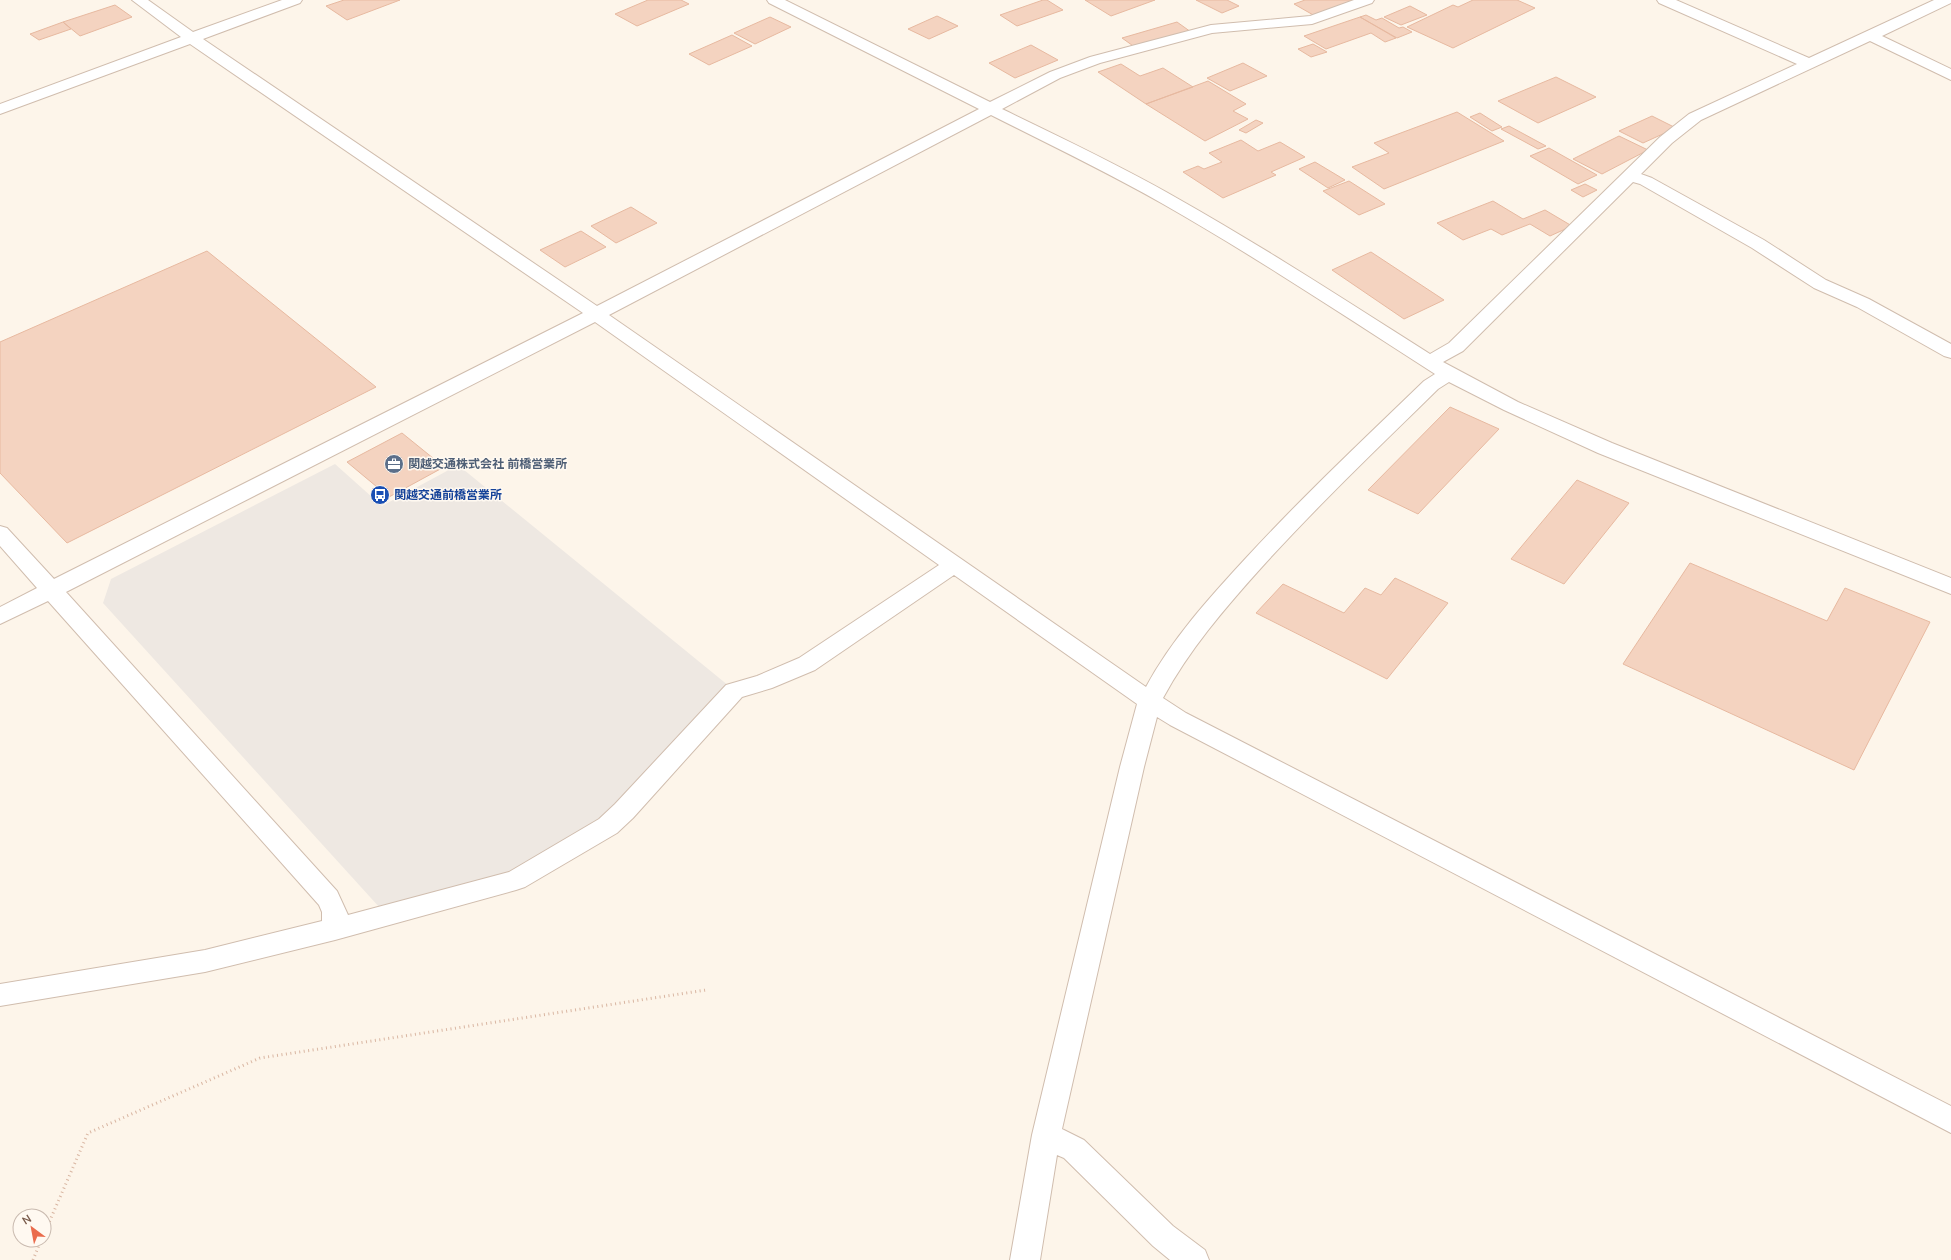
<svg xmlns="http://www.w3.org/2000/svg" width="1951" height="1260" font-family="'Nunito Sans','Noto Sans JP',sans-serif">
  <rect width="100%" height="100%" fill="#fdf5ea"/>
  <path fill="#eee8e2" d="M335,464L382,506L458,465L729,686L601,823L529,866L380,908L103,603L111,579Z"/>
  <path fill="#f4d3c0" stroke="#e7b9a0" d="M344,0H400L347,20L326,6Z
    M648,0H681L689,4L637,26L615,14Z
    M1043,0H1047L1063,10L1017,26L1000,15Z
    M1085,0H1155L1111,16Z
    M1196,0H1227L1239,6L1222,13Z
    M1305,0H1362L1315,16L1294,4Z
    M1473,0H1517L1535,8L1453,48L1407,27L1453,5L1458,7Z
    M115,5L132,17L80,36L63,22Z
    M1410,6L1427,15L1401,25L1384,17Z
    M1366,15L1376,20L1382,18L1399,28L1403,27L1412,32L1397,38L1360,17Z
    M937,16L958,26L929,39L908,29Z
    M770,17L791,27L755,44L734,33Z
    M1360,17L1396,38L1385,42L1371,33L1326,49L1304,36Z
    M63,22L71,29L39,40L30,34Z
    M1177,22L1191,32L1136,48L1122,38Z
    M732,35L752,46L709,65L689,54Z
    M1313,44L1327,52L1311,57L1298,49Z
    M1031,45L1058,60L1015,78L989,63Z
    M1243,63L1267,76L1230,91L1207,78Z
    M1121,64L1140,76L1163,68L1193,87L1146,104L1098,72Z
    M1556,77L1596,97L1538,123L1498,101Z
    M1208,81L1246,104L1233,111L1248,119L1205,141L1146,104Z
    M1457,112L1504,141L1384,189L1352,167L1389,153L1374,143Z
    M1480,113L1502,127L1492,131L1470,117Z
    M1652,116L1676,128L1643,143L1619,131Z
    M1256,120L1263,123L1246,133L1239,130Z
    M1509,126L1546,146L1538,149L1501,129Z
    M1619,136L1648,150L1602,174L1573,159Z
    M1241,140L1258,151L1280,142L1305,157L1271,172L1276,175L1223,198L1183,172L1198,166L1204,169L1222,162L1209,153Z
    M1549,148L1597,175L1578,184L1530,156Z
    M1315,162L1345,180L1328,188L1299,169Z
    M1349,181L1385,204L1359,215L1323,191Z
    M1585,184L1597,190L1583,197L1571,190Z
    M1493,201L1523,219L1545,210L1572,226L1550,236L1530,224L1502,235L1491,229L1463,240L1437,223Z
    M631,207L657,223L616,243L591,226Z
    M581,231L606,247L565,267L540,250Z
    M207,251L376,387L67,543L0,473V342Z
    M1371,252L1444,300L1404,319L1332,270Z
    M1450,407L1499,429L1418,514L1368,490Z
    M402,433L444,467L389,497L347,462Z
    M1577,480L1629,503L1564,584L1511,559Z
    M1690,563L1827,621L1845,588L1930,622L1854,770L1623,664Z
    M1395,578L1448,603L1387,679L1256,613L1283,584L1344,613L1365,588L1381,595Z"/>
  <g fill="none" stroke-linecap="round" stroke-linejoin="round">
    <g stroke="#d0bdae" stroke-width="2">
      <path id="minor" d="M132,0H148L193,32L282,0H302L300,3L203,39L597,306L979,109L769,3L767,0H785L990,102L1050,72L1090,57L1211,25L1310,16L1354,0H1374L1372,3L1312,24L1212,33L1100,63L1060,78L1002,109C1060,137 1119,165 1175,197C1262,246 1345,300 1430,354L1449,343L1660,137L1689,114L1797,64L1659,3L1657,0H1676L1809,58L1934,0H1951V3L1882,36L1951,69V80L1870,41L1701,120L1672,143L1641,174L1652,178L1764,240L1826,280L1869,299L1951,344V358L1944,356L1857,307L1814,288L1752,248L1640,184L1633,182L1463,351L1443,362L1518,402L1612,443L1951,578V594L1598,453L1504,410L1449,382L1438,389C1378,448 1317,506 1261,568C1225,608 1189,650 1163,698L1186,713L1951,1106V1133L1170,725L1157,717L1144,767L1062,1129L1084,1140L1173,1226L1205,1250L1209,1260H1170L1153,1246L1064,1158L1057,1155L1040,1260H1010L1032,1135L1120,767L1137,704L954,575L815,670L772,688L742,697L633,818L617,833L525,887L516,890L335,940L205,972L0,1006V984L205,950L322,921V912L319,905L48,601L0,624V607L37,588L0,546V526L7,528L54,579L583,313L190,44L0,114V104L181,37ZM991,115C1048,144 1107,172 1163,204C1256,257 1345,316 1435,374L1424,381C1364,439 1303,496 1246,558C1209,598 1172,639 1146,687L609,315ZM595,322L939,565L799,658L757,676L726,685L615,804L599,819L509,872L348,915L337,891L66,592Z"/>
    </g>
    <path stroke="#d9b6a2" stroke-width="3" stroke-dasharray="1 3.5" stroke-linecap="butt" d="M44,1234L88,1133L260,1058L706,990
      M33,1260L41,1240"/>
    <use href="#minor" fill="#fff" fill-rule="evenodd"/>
  </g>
  <defs>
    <g id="office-disc" transform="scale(1)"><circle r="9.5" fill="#5c6f8a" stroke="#fff9f1"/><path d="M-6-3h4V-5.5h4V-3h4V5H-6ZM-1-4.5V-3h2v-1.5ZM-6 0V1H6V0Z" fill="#fff"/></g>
    <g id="bus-disc" transform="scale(1)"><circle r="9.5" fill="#1a4fb4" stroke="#fff9f1"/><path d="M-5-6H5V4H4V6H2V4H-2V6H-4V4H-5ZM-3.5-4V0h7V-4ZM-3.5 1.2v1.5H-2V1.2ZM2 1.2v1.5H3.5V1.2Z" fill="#fff"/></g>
  </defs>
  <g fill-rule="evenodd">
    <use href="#office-disc" x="394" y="464"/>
    <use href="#bus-disc" x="380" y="495"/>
  </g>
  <g text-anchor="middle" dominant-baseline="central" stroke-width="3" stroke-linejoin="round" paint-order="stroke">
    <g font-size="12" font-weight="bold" fill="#4e5e75" stroke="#fff9f1" text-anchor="start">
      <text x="408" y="464">関越交通株式会社 前橋営業所</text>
    </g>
    <g font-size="12" font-weight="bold" fill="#164399" stroke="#fff9f1" text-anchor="start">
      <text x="394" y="495">関越交通前橋営業所</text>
    </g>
  </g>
  <g transform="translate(32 1228) rotate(328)"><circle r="19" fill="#fff9f1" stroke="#c9baaf"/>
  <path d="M0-3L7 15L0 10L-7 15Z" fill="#ea6c4c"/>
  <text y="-6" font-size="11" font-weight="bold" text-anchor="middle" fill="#795b4b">N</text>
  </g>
</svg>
